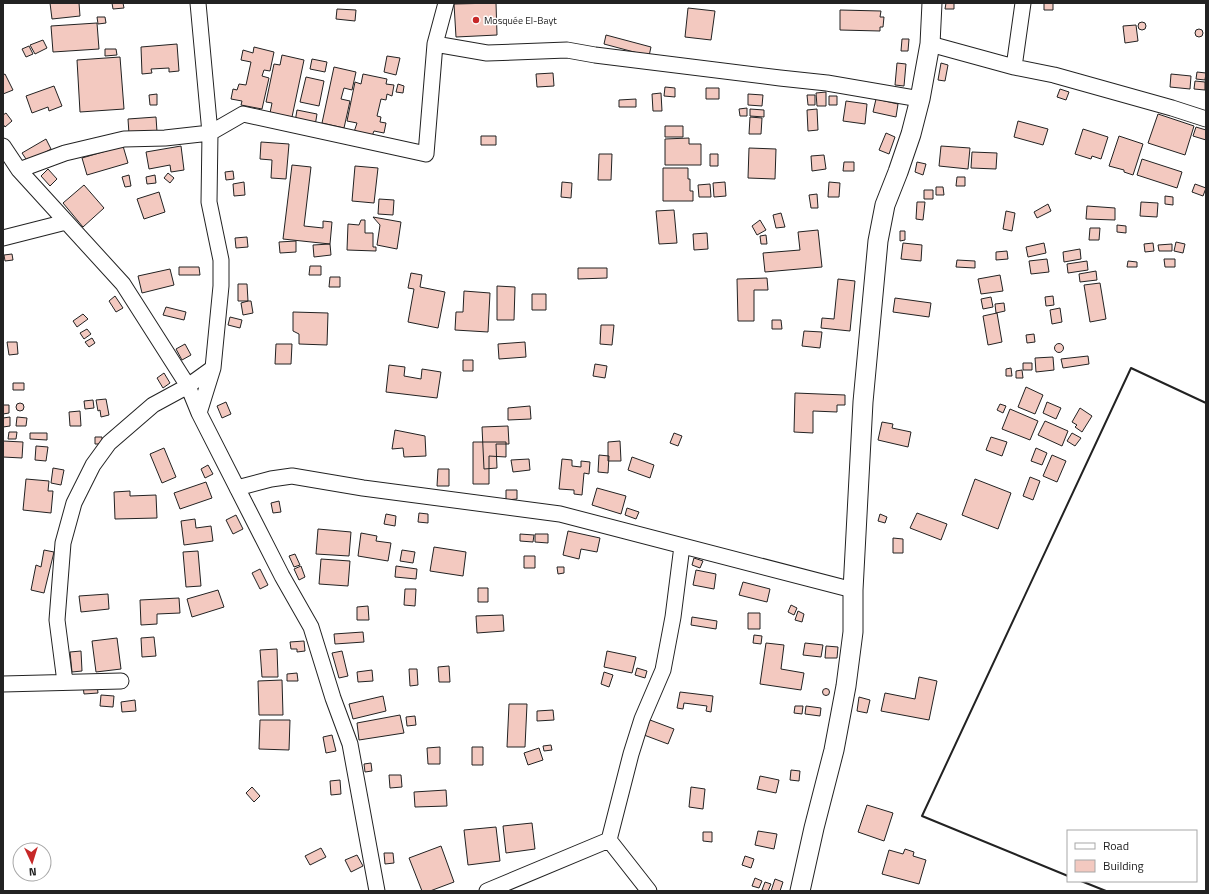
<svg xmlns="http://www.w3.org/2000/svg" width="1209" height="894" font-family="'Titillium Web',sans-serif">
  <rect width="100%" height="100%" fill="#fff"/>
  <path fill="#f3c9c0" stroke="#222" d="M50,3H79L80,16L52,19Z
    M112,3H123L124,8L113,9Z
    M496,3L497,35L456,37L454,4Z
    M946,3H954V9H945Z
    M1044,3H1053V10H1044Z
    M688,8L715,11L711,40L685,37Z
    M337,9L356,10L355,21L336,19Z
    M840,10L881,11L880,17H884L883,27H880V31L840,30Z
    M97,17H105L106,23L98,24Z
    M1138 26a4 4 0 1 1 8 0a4 4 0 1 1-8 0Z
    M97,23L99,49L53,52L51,26Z
    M1136,25L1138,41L1125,43L1123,26Z
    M1195 33a4 4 0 1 1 8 0a4 4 0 1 1-8 0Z
    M606,35L651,47L649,56L604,44Z
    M902,39H909L908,51H901Z
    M43,40L47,48L35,54L30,45Z
    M177,44L179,71L169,72V68L151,69L152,73L142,74L141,47Z
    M29,46L33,54L26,57L22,49Z
    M254,47L274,52L270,71L264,70L262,76L269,78L262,109L241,105L242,101L231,99L233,89L237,90L239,84L246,85L251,62L241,60L243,50L253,53Z
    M105,49H116L117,55L105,56Z
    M282,55L304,60L292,117L270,113L272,103L266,102L274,64L280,65Z
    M387,56L400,58L396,75L384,72Z
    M120,57L124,109L80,112L77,60Z
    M312,59L327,62L325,72L310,69Z
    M897,63L906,64L904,86L895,85Z
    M941,63L948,65L945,81L938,80Z
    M334,67L356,72L352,90L344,88L341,99L350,101L344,128L322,123Z
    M1197,72L1206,73L1205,80L1196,79Z
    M553,73L554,86L537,87L536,74Z
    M5,74L13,90L3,94V75Z
    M363,74L387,79L386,84L394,85L392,96L387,94L386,100L381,99L377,116L381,117L380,122L386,123L384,133L374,131L372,136L354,132L357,123L347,121L355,82L361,84Z
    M1171,74L1191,76L1190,89L1170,87Z
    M306,77L324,81L319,106L300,102Z
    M1195,81L1205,82V90L1194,89Z
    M398,84L404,86L403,93L396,92Z
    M54,86L62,106L49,111L48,107L32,113L26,96Z
    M665,87L675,88V97L664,96Z
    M706,88H719V99H706Z
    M1060,89L1069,92L1066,100L1057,97Z
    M826,92V106H817L816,93Z
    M661,93L662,111H653L652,94Z
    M157,94V105H150L149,95Z
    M748,94L763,95L762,106L748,105Z
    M807,95H815V105H808Z
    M829,96H837V105H829Z
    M636,99V107H619V100Z
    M876,99L898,104L896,117L873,112Z
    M846,101L867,104L865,124L843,121Z
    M747,108V116H740L739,109Z
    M750,109L764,110V117L750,116Z
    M817,109L818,130L808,131L807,110Z
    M297,110L317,114L315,126L295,122Z
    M6,113L12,121L5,127L3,124V115Z
    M1158,114L1194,126L1185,155L1148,143Z
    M156,117L157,132L129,134L128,119Z
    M750,117L762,118L761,134H749Z
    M1018,121L1048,129L1043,145L1014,137Z
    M665,126H683V137H665Z
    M1196,127L1206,130V140L1193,136Z
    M1083,129L1108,137L1101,159L1092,156L1091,159L1075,154Z
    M886,133L895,137L889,154L879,150Z
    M481,136H496V145H481Z
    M1119,136L1143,144L1133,175L1124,172V170L1109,166Z
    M689,138V144H701V165H665V139Z
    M46,139L51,149L28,162L22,153Z
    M261,142L289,144L286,179L271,178L272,160L260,159Z
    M123,146L128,163L87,175L82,158Z
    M181,146L184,170L171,172L170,165L149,169L146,152Z
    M941,146L970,148L968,169L939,166Z
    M749,148L776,149L775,179L748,178Z
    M972,152L997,153L996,169L971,168Z
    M599,154H612L611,180H598Z
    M710,154H718V166H710Z
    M824,155L826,169L812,171L811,156Z
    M1142,159L1182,172L1177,188L1137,175Z
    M844,162H854V171H843Z
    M917,162L926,164L923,175L915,172Z
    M292,165L311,167L304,226L323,228V221L332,222L330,244L283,239Z
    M355,166L378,168L374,203L352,201Z
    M663,168H688V179H690V191H693V201H663Z
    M48,169L57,179L50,186L41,176Z
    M233,171L234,179L226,180L225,172Z
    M168,173L174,178L170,183L164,178Z
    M129,175L131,186L125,187L122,177Z
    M155,175L156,183L147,184L146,177Z
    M957,177H965V186H956Z
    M244,182L245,195L234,196L233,184Z
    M562,182L572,183L571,198L561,197Z
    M725,182L726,196L714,197L713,183Z
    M829,182L840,183L839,197H828Z
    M710,184L711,197H699L698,185Z
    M1195,184L1206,188L1203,196L1192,192Z
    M84,185L104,208L83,227L63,203Z
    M936,187H943L944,195H936Z
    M924,190H933V199H924Z
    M159,192L165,212L144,219L137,199Z
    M817,194L818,208H811L809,195Z
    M1165,196L1173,197V205L1165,204Z
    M379,199L394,200L393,215L378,214Z
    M917,202H925L923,220L916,219Z
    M1141,202L1158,203L1157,217L1140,216Z
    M1048,204L1051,211L1037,218L1034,212Z
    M1087,206L1115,208V220L1086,219Z
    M674,210L677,243L659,244L656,211Z
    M1006,211L1015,213L1012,231L1003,229Z
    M781,213L785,227L776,228L773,215Z
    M373,217L401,222L397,249L377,245L380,225Z
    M361,220H365V233H373V247H376V251L347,250L348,224L359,225Z
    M760,220L766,230L757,235L752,226Z
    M1117,225L1126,226V233L1117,232Z
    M1090,228H1100L1099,240H1089Z
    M818,230L822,267L765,272L763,253L800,250L798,232Z
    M900,231H905V240L900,241Z
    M707,233L708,249L694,250L693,234Z
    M766,235L767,244H761L760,236Z
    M247,237L248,247L236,248L235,238Z
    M296,241V252L280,253L279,242Z
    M1176,242L1185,244L1183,253L1174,251Z
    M903,243L922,245L921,261L901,259Z
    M1044,243L1046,253L1028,257L1026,247Z
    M1153,243L1154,251L1145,252L1144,244Z
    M330,244L331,255L314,257L313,245Z
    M1172,244V251H1159L1158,245Z
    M1080,249L1081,259L1064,262L1063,252Z
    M1007,251L1008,259L996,260V252Z
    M12,254L13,260L5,261L4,255Z
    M1047,259L1049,272L1031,274L1029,261Z
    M1164,259H1175V267H1165Z
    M957,260L975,261V268L956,267Z
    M1087,261L1088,270L1068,273L1067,264Z
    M1128,261L1137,262V267H1127Z
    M310,266H321V275H309Z
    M179,267H199L200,275H179Z
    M578,268H607V278L578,279Z
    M170,269L174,285L142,293L138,276Z
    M1096,271L1097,280L1080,282L1079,274Z
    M411,273L422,275L420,287L445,292L438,328L408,322L414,289L408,288Z
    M1000,275L1003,291L981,294L978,279Z
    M330,277H340V287H329Z
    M767,278L768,290H754V321H738L737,279Z
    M838,279L855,281L850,331L821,328L822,318L834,319Z
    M1100,283L1106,319L1090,322L1084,285Z
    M238,284H247L248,301H238Z
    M497,286L515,287L514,320H497Z
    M464,291L490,293L488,332L455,330L456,312H463Z
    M532,294H546V310H532Z
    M115,296L123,308L116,312L109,301Z
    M1053,296L1054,305L1046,306L1045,297Z
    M991,297L993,307L983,309L981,299Z
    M895,298L931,303L929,317L893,312Z
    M248,301H251L253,313L243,315L241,303Z
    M1004,303L1005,311L996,313L995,304Z
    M166,307L186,312L184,320L163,315Z
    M1060,308L1062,322L1052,324L1050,310Z
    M293,312L328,313L327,345L299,344V334L293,331Z
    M997,313L1002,342L988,345L983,316Z
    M83,314L88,319L77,327L73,321Z
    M230,317L242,320L240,328L228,325Z
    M772,320H781L782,329H772Z
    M601,325H614L612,345L600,344Z
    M87,329L91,334L84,339L80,333Z
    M804,331L822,332L820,348L802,346Z
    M1034,334L1035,342L1027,343L1026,335Z
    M92,338L95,343L89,347L85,342Z
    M7,342H17L18,354L9,355Z
    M525,342L526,357L499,359L498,344Z
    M1054.5 348a4.5 4.5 0 1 1 9 0a4.5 4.5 0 1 1-9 0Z
    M185,344L191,355L182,360L176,349Z
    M276,344H292L291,364H275Z
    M1088,356L1089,364L1063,368L1061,359Z
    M1053,357L1054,370L1036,372L1035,358Z
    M463,360H473V371H463Z
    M1023,363H1032V370H1023Z
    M595,364L607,366L605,378L593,376Z
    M389,365L405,367L404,376L421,379L422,369L441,372L437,398L386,392Z
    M1011,368L1012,376H1006V369Z
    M1022,370L1023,378H1016V371Z
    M164,373L170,383L163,388L157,378Z
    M13,383H24V390H13Z
    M1026,387L1043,395L1035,414L1018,407Z
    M795,393L845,395V405H837V412L813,411V433L794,432Z
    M106,399L109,415L101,417L100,410L98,411L96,400Z
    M93,400L94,408L85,409L84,401Z
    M226,402L231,414L222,418L217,406Z
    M1047,402L1061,408L1056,419L1043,413Z
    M16 407a4 4 0 1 1 8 0a4 4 0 1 1-8 0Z
    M1000,404L1006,406L1003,413L997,410Z
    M3,405H9V413L3,414Z
    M530,406L531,419L508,420V408Z
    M1080,408L1092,416L1082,432L1075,427L1077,425L1072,422Z
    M1010,409L1038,421L1030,440L1002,429Z
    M80,411L81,426H70L69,412Z
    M10,417V426L3,427V418Z
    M17,417L27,418L26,426H16Z
    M1045,421L1068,431L1062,446L1038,435Z
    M882,422L893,424L892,428L911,432L908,447L878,440Z
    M508,426L509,444H496L497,468L484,469L482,427Z
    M395,430L425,436L426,456L404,457L403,448L392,449Z
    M9,432H17L16,439H8Z
    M30,433H47V440L30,439Z
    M674,433L682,436L678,446L670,443Z
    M1072,433L1081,438L1075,446L1067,441Z
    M95,437H102V444H95Z
    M991,437L1007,442L1002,456L986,450Z
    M3,441L23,442L22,458L3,457Z
    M620,441L621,461H608V442Z
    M473,442H506V457L489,456V484H473Z
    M36,446L48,447L46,461L35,460Z
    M164,448L176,477L162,483L150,454Z
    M1036,448L1047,453L1042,465L1031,461Z
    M599,455L609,456L608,473L598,472Z
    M1052,455L1066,461L1057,482L1043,476Z
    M632,457L654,465L650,478L628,470Z
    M529,459L530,470L513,472L511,460Z
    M562,459L572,460V466L581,467V461L590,462L589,474L584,473L582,495L574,494V490L559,489Z
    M208,465L213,474L205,478L201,469Z
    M53,468L64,470L61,485L51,483Z
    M438,469H449V486H437Z
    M1030,477L1040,481L1033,500L1023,496Z
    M26,479L49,481L48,491H53L51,513L23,510Z
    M975,479L1011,493L998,529L962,515Z
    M206,482L212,498L180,509L174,493Z
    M597,488L626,496L621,514L592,505Z
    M506,490H517V499L506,500Z
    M130,491V496L156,495L157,518L115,519L114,492Z
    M279,501L281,512L273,513L271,503Z
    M627,508L639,512L636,519L625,515Z
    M419,513L428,514V523L418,522Z
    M917,513L947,524L941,540L910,528Z
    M386,514L396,516L395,526L384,524Z
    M880,514L887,517L885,523L878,521Z
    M236,515L243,529L233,534L226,520Z
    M195,519L196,528L211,526L213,541L184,545L181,521Z
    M318,529L351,532L349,556L316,554Z
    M568,531L600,538L597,552L581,549L579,559L563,555Z
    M361,533L377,536L376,541L391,543L388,561L358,556Z
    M520,534L534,535L533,542L520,541Z
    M535,534H548V543L535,542Z
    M893,538L903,539V553H893Z
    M434,547L466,552L463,576L430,571Z
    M44,550L54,552L44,593L31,590L36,565L41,567Z
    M402,550L415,552L413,563L400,561Z
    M198,551L201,586L186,587L183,552Z
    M295,554L300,565L294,567L289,556Z
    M524,556H535V568H524Z
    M694,558L703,561L700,568L692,565Z
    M321,559L350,561L348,586L319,584Z
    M301,566L305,577L299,580L294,569Z
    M396,566L417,569L416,579L395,577Z
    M557,567H564V573L558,574Z
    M260,569L268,585L260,589L252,573Z
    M696,570L716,574L714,589L693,585Z
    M743,582L770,589L767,602L739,595Z
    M478,588H488V602H478Z
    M405,589H416L415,606L404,605Z
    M218,590L224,607L192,617L187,599Z
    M108,594L109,609L81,612L79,596Z
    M179,598L180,613L157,614V624L141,625L140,600Z
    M791,605L797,608L794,615L788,612Z
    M368,606L369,620H357V607Z
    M798,611L804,614L802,622L795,620Z
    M748,613H760V629H748Z
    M503,615L504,631L477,633L476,616Z
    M692,617L717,621L716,629L691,625Z
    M363,632L364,642L335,644L334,634Z
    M754,635L762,636L761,644L753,643Z
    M154,637L156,656L142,657L141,638Z
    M117,638L121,669L96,672L92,641Z
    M304,641L305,651L297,652V649H291L290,642Z
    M766,643L784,645L781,669L804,673L801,690L760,684Z
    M805,643L823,645L821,657L803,655Z
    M826,646L838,647L837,658H825Z
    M277,649L278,677H262L260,650Z
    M81,651L82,671L72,672L70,652Z
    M342,651L348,676L339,678L332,653Z
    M607,651L636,657L632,673L604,667Z
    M449,666L450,682H439L438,667Z
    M637,668L647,671L645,678L635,675Z
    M409,669H417L418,685L410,686Z
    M372,670L373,681L358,682L357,672Z
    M604,672L613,675L609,687L601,684Z
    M297,673L298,681H287V674Z
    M919,677L937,681L929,720L881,711L885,693L915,699Z
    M282,680L283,715H259L258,681Z
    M97,685L98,693L84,694L83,686Z
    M822.5 692a3.5 3.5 0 1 1 7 0a3.5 3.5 0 1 1-7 0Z
    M680,692L713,696L711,712L706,711L707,706L684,703L683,709L677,708Z
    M101,695L114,696L113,707L100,706Z
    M383,696L386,711L353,719L349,704Z
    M859,697L870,700L867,713L857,711Z
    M135,700L136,711L122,712L121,702Z
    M509,704H527L525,747H507Z
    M795,706H803L802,714L794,713Z
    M806,706L821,708L820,716L805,714Z
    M553,710L554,720L537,721V711Z
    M400,715L404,733L359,740L357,723Z
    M415,716L416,725L407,726L406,717Z
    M260,720H290L289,750L259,749Z
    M650,720L674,729L668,744L644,735Z
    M332,735L336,751L326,753L323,737Z
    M551,745L552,750L544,751L543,746Z
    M440,747V764H428L427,748Z
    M472,747H483V765H472Z
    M539,748L543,760L528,765L524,753Z
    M371,763L372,771L365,772L364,764Z
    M791,770L800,771L799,781L790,780Z
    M389,775H401L402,787L390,788Z
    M760,776L779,780L776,793L757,789Z
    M340,780L341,794L331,795L330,781Z
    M252,787L260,796L254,802L246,793Z
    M691,787L705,789L703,809L689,807Z
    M446,790L447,806L415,807L414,792Z
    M867,805L893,813L884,841L858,832Z
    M532,823L535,849L506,853L503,826Z
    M496,827L500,861L468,865L464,830Z
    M758,831L777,834L774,849L755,845Z
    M703,832H712V842L703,841Z
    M441,846L454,882L430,891H422L409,858Z
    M321,848L326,857L310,865L305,856Z
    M905,849L914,852L913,856L926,860L919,884L882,874L889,850L903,854Z
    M384,853H393L394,863L385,864Z
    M357,855L363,866L351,872L345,860Z
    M745,856L754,859L751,868L742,865Z
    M755,878L762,881L759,888L752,886Z
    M775,879L783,882L780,891H771Z
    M765,882L771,884L768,891L762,890Z"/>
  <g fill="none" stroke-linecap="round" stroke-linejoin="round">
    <g stroke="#222" stroke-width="17">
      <path id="minor" d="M198,3L210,133L209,202L221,260V286L213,368L199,413
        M435,44L446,3
        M930,44L1014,67L1054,75L1172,108L1206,119
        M1014,67L1023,3
        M3,146L19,170L123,284L188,386L199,413L282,576L311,627L333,698L350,744L377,891
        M19,170L65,153L124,139L165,138L210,133L243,114L426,154L435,44L487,53L567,50L595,55L780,78L827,83L920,99
        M3,238L66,222
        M237,488L271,479L292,476L363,488L560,514L853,590
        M65,682L57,620L63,543L74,503L93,465L109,443L153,405L188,386L213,368
        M3,684L121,681
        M609,840L631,754L642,719L663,670L673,617L682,546
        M609,840L649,891
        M487,891L609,840"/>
    </g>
    <g stroke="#222" stroke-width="21">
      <path id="tertiary" d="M800,891L814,828L834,750L846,686L853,632V590L863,402L878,241L885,205L898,172L911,134L920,99L930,44L932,3"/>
    </g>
    <use href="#minor" stroke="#fff" stroke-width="15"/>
    <use href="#tertiary" stroke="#fff" stroke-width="19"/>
    <path stroke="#222" stroke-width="2" d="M1068,876L922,816L1131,368L1206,403
      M1081,881L1106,891"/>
  </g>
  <circle fill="#c62828" stroke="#fff" stroke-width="1.5" cx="476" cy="20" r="4"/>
  <g text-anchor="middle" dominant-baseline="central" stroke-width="3" stroke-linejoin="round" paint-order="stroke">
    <g font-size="10" fill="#222" stroke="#fff" text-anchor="start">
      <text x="484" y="20">Mosquée El-Bayt</text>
    </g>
  </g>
  <rect width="1209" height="894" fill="none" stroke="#222222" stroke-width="8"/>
  <rect x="1067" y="830" width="130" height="52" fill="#ffffff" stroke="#a7a7a7"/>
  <rect x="1075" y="843" width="20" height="6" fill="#ffffff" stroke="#a7a7a7"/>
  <text x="1103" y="850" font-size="12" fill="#222222">Road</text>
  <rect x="1075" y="860" width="20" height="12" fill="#f3c9c0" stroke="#a7a7a7"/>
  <text x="1103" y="870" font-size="12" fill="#222222">Building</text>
  <g transform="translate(32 862) rotate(176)"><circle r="19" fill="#ffffff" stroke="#a7a7a7"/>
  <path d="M0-3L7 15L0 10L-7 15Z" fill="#c62828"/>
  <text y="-6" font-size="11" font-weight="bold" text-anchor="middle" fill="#222222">N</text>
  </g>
</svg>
